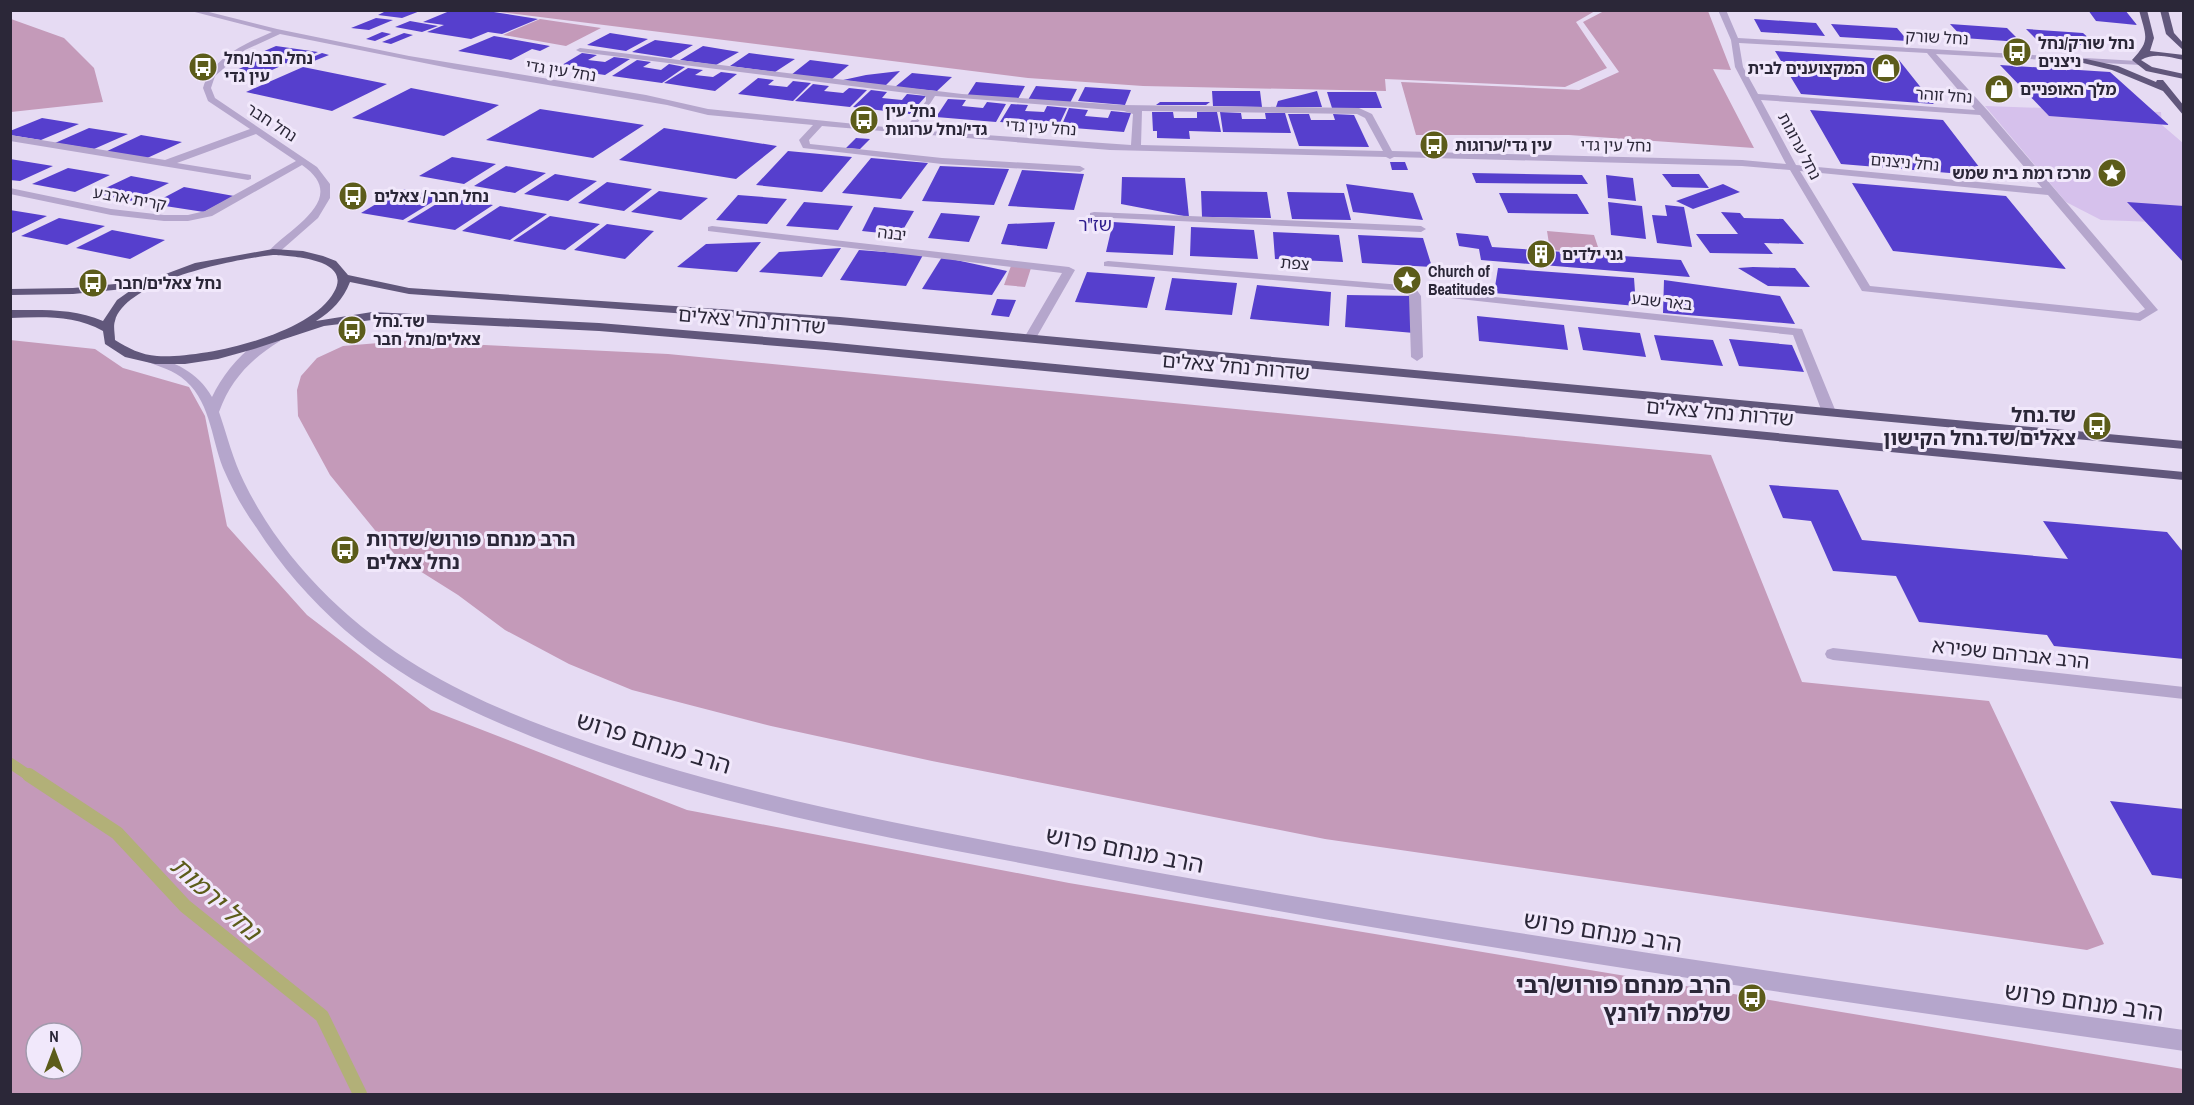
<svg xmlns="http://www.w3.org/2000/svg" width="2194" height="1105" font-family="'Archivo Narrow','Noto Sans Hebrew',sans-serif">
  <rect width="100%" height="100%" fill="#e6dbf3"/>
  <path fill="#c49ab9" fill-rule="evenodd" d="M492,11H1595L1576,22L1607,68L1565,87L1385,79L1386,91L1143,86L1028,78Z
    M1604,11H1708L1731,70L1713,69L1754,148L1569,135H1416L1401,82L1579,90L1619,72L1583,22Z
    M11,19L64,38L94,68L103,102L11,112Z
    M540,19L601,28L566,46L503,35Z
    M1547,231L1594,235L1600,253L1550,250Z
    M1011,266L1031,268L1025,287L1004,285Z
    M10,340L95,349L123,368L189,387L205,416L227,526L307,615L431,710L687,810L1069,883L2183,1069V1094H11ZM36,1033H72V1069H36Z
    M402,341L668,354L1711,455L1802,682L1989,701L2104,944L2087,950L1325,839L932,761L771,726L632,690L569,664L505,630L458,595L396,556L330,475L298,416L297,390L301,376L317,358L343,346Z"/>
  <path fill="#d6c1ec" d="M1985,106L2161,112L2162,125L2183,143V223L2101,220L2066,202Z"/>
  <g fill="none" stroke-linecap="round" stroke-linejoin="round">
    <path stroke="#b2b078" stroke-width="11" d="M10,763L31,777"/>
    <path stroke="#b2b078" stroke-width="14" d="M29,775L117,833L185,906L322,1016L360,1094"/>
  </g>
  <path fill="#563fcd" d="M388,10H420V11L402,18L378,15Z
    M452,10H481L538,19L502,34L488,32L471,39L427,32L444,25L423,22Z
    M2088,10H2125L2137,25L2096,21Z
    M376,18L393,20L369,30L351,28Z
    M1754,19L1816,23L1825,36L1761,32Z
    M410,21L438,26L422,32L395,27Z
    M1831,24L1897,28L1908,41L1840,37Z
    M1950,24L2007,28L2021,42L1963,38Z
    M2026,29L2083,33L2098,46L2039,42Z
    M382,32L391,34L375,41L366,39Z
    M404,33L413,35L391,44L382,42Z
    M610,33L648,39L626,51L587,45Z
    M494,36L550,46L540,51L532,49L511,60L458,51Z
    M655,40L693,45L671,58L632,52Z
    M276,46L318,52L291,64L248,58Z
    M703,46L739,52L716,65L680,60Z
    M1775,51L1899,60L1934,104L1801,94Z
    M322,53L329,55L314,61L306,60Z
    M582,53L597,55L588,60L605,62L614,57L630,59L605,75L557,68Z
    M749,53L795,59L775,72L730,66Z
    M637,60L651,62L643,67L661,70L669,64L685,67L662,83L612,76Z
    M810,60L849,65L832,79L791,75Z
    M257,61L283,65L261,75L234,71Z
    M2000,65L2110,72L2169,125L2049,116Z
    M303,67L387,84L332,111L246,92Z
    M688,68L703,70L695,75L713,77L721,72L737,74L715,91L664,83Z
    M900,71L885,86L843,80L866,75Z
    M912,73L952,77L937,91L895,87Z
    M758,78L774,80L768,85L787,87L793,81L811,83L793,101L738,94Z
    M976,82L1025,86L1018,99L967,96Z
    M813,84L829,86L824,91L843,93L849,88L867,90L850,107L795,101Z
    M1036,86L1077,89L1070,103L1028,100Z
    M1085,87L1131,90L1125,105L1078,101Z
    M411,88L499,105L444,136L352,118Z
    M871,90L887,92L882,98L902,100L907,94L926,96L910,114L853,107Z
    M1212,91H1260L1262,107L1213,106Z
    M1317,91L1322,107H1276L1278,101Z
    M1327,92H1376L1382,108H1332Z
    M948,99L966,100L962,106L983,108L987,102L1006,104L996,122L936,117Z
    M1160,102H1210L1206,105H1156Z
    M1011,104L1028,105L1025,111L1044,112L1047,106L1067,108L1058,127L1000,122Z
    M1069,108L1088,110L1085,116L1108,118L1111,111L1131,113L1124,132L1061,127Z
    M540,109L644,125L593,158L486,140Z
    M1810,110L1943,120L1986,176L1841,164Z
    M1152,112H1173L1174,118H1197V112H1217L1221,132L1189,131L1190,139L1157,138V131H1153Z
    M1220,112L1241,113L1242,119H1266L1265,113H1285L1291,133L1223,132Z
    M1288,114H1309L1311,120H1335L1333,114L1354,115L1369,147L1299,146Z
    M42,118L79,124L41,140L10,135V131Z
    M89,128L128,134L94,149L55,143Z
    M664,128L777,146L736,179L619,160Z
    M141,135L182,142L145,159L103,153Z
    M856,138L870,139L860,149L846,148Z
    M788,151L852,157L822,192L756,185Z
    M452,157L496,164L464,184L419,176Z
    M871,158L928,163L901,199L842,193Z
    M10,159L53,166L20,181L10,180Z
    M1390,162H1405L1408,170H1392Z
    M506,166L546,173L515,193L474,186Z
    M940,166L1009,169L994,205L922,201Z
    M68,168L110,175L75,192L32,184Z
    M1022,170L1084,174L1074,210L1008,206Z
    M1472,173L1582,175L1588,184L1476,183Z
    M555,174L597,181L568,201L524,194Z
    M1662,174H1699L1709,188L1672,187Z
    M1606,175L1633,178L1636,201L1608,198Z
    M131,176L169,183L133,201L93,194Z
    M1122,177L1185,178L1189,217L1121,204Z
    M607,182L652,189L624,211L578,203Z
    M1852,183L2006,196L2066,269L1893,251Z
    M1346,184L1413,193L1423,220L1353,212Z
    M1723,184L1740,192L1693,209L1676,201Z
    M184,187L234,196L204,212L152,204Z
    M401,189L442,196L403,220L361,213Z
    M659,191L708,198L681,220L631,212Z
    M1201,191L1267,192L1271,218L1202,217Z
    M1287,192L1344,193L1351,220L1292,219Z
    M1499,193L1577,194L1589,214L1508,213Z
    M738,195L787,199L767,224L716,220Z
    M446,198L493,205L455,230L407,222Z
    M804,202L853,206L838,230L786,226Z
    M1608,202L1642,206L1646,239L1611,235Z
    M2127,202L2184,206V263Z
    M1665,205L1684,207L1692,247L1657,243L1652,215L1667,216Z
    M500,206L547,214L510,240L462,231Z
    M874,207L914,211L900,235L862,231Z
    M10,210L47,216L10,234Z
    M1721,212L1740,213L1744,218L1783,219L1804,244L1764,243L1773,254L1710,253L1696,234H1738Z
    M941,213L980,216L969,242L928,238Z
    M550,216L600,224L565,250L513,241Z
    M59,218L105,226L67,245L21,236Z
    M1055,222L1047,249L1001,244L1008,224Z
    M1113,222L1175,226L1173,255L1106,252Z
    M607,224L654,231L625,259L574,250Z
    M1191,227L1254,230L1258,259L1190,256Z
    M112,230L165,240L130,259L76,248Z
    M1273,232L1339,235L1343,262L1275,259Z
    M1456,233L1488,236L1492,247L1681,260L1690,277L1481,260L1479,249L1459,246Z
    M1358,235L1423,238L1432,267L1362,263Z
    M761,242L737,272L677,267L706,244Z
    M841,248L822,277L759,272L779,252Z
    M859,250L923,255L906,286L840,280Z
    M942,257L1007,271L992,295L922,289Z
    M1753,267L1795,268L1810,287L1768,286L1738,268Z
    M1498,268L1634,278L1636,306L1494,293Z
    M1087,272L1155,277L1147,308L1075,302Z
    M1172,278L1237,283L1232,315L1165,310Z
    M1664,280L1780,296L1795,324L1663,313Z
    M1257,285L1331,292L1329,326L1250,319Z
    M1347,295L1415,296L1414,333L1345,327Z
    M997,299L1016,300L1009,317L991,315Z
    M1477,316L1564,325L1568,350L1479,341Z
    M1578,327L1640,333L1646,357L1583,350Z
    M1654,335L1713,340L1723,366L1661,360Z
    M1729,339L1792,345L1804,372L1739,366Z
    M1769,485L1838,490L1862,540L2068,559L2043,521L2167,532L2184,553V659L2054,646L2047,635L1919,622L1896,576L1833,571L1811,521L1783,518Z
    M2110,801L2184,809V879L2152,875Z"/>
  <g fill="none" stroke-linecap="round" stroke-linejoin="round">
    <path fill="#b5a6cc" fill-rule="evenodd" d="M187,10H201L277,29L409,56L646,95L708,109L905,129L926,101V97L923,95L580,52L576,50L580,48L962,94L1122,105L1359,108L1372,114L1392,151L1742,160L1786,164L1735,67L1731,40L1718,10H1726L1738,38L2138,61L2142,63L2141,65L1936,54L1988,111L2158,310L2140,321L1862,291L1790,170L1742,166L1394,157L1390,159L1386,157L1110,150L822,126L809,140L810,144L942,158L1080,166L1085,169L1080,172L942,164L803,148L799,140L813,125L708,115L667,105L454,69L280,34L245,50L215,76L211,88L215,98L317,167L330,184V198L318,218L277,254L268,252C289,228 351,199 302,165L212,216L188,221H164L111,215L10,194V188L111,209L164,215H188L205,211L296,161L256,134L177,163L251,175V179L248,180L10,141V135L165,160L250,129L208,101L203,88C212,58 244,44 272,32ZM1739,43L1927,53L1975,110L1758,94L1743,67ZM935,96L1124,111L1133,114L1131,145L913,130ZM1761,100L1980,115L2042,188L1796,165ZM1142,111L1357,114L1365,118L1383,151L1141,145ZM1800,171L2048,195L2145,309L2138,313L1870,286Z
      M1094,212L1421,226L1426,229L1421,232L1090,217V213Z
      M712,226L1069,267L1075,270L1036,338L1030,342L1024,338L1062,273L708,231V227Z
      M1108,261L1414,286L1421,296L1423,357L1417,361L1411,357L1409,296L1406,291L1104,266V262Z
      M1436,291L1802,329L1836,412L1829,416L1822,412L1793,335L1432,296V292Z
      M276,334L280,335V341C251,359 231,379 219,412C227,435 233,460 244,482C282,560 347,623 419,667C475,701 536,724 597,745C750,797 909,826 1067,856C1438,925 1811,978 2184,1030V1051C1818,998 1452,946 1089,876C879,836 651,798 458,704C375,664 305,604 256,527C243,509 232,489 223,468C211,437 210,398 181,377C169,368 153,365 141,359L147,355C175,362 197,371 212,397C224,372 248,342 276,334Z
      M1833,648L2184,687V699L1833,660L1827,658L1825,654L1827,650Z"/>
    <path fill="#61577b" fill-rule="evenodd" d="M2139,10H2147L2154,38L2150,51L2184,55V60C2170,57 2154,52 2141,60L2152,67L2184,74V79L2146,71L2132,60C2151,40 2146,37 2139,10Z
      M2160,10H2168L2174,33L2184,44V51L2166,34Z
      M2086,59L2118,66L2156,82L2157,80H2163L2184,106V116L2163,91L2112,70L2083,63V59Z
      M273,249L303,251L323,256L336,261L348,275L409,288L840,317L2184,441V449L840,325L409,294L350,282C343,300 332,311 316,321L372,312L599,323L826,342L2184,472V480L826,350L599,331L372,320L324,326L254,349L218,359L185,364H155L125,357L105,344L103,331C74,315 43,317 10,318V310C42,310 74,308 103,321L117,300L134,288L73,294L10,295V289L73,288L147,281L195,263ZM273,255C292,256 353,259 334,292C311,335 202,359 157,356C141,355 128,348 115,340C115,334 113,326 115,321C126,280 237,259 273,255Z"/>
  </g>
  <defs>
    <g id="bus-disc" transform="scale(1.5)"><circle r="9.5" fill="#5c5c1a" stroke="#f1e8fb"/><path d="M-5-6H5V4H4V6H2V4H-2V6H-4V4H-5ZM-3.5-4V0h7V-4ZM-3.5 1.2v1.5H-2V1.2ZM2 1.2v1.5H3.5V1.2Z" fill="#fff"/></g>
    <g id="shop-disc" transform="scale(1.5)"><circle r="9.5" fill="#5c5c1a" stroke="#f1e8fb"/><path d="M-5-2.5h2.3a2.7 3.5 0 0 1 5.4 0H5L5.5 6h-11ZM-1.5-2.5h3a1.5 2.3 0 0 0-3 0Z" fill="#fff"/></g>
    <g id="sight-disc" transform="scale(1.5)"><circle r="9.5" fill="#5c5c1a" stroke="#f1e8fb"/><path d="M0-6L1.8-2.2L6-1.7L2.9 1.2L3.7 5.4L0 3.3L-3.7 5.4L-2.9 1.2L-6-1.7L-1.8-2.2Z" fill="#fff"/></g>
    <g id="building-disc" transform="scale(1.5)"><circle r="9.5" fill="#5c5c1a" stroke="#f1e8fb"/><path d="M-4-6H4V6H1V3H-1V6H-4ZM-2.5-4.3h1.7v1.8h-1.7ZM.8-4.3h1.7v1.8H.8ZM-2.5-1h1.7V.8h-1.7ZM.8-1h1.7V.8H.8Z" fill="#fff"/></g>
  </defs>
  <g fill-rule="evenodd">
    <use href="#bus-disc" x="2017" y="52"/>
    <use href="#bus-disc" x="203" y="67"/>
    <use href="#shop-disc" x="1886" y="68"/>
    <use href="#shop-disc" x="1999" y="89"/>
    <use href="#bus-disc" x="864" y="120"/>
    <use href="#bus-disc" x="1434" y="145"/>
    <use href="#sight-disc" x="2112" y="173"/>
    <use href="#bus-disc" x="353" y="196"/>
    <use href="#building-disc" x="1541" y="254"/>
    <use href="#sight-disc" x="1407" y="280"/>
    <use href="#bus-disc" x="93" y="283"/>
    <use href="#bus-disc" x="352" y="330"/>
    <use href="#bus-disc" x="2097" y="426"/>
    <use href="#bus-disc" x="345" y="550"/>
    <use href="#bus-disc" x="1752" y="998"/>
  </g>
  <g text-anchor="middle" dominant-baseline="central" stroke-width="6" stroke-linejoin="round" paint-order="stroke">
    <g font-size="16" fill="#2b2738" stroke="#f1e8fb">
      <text transform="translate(1937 37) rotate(3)">נחל שורק</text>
      <text transform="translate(561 70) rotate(9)">נחל עין גדי</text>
      <text transform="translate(1944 95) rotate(4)">נחל זוהר</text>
      <text transform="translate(272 122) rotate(33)">נחל חבר</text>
      <text transform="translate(1041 127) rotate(4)">נחל עין גדי</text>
      <text transform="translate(1616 145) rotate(1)">נחל עין גדי</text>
      <text transform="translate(1800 146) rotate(62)">נחל ערוגות</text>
      <text transform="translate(1905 162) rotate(5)">נחל ניצנים</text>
      <text transform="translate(130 198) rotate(10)">קרית ארבע</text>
      <text transform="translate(892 233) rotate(6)">יבנה</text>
      <text transform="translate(1295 263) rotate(5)">צפת</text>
      <text transform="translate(1662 301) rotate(6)">באר שבע</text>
    </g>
    <g font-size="16" font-weight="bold" fill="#2b2738" stroke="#f1e8fb" text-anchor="start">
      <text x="2038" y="43">נחל שורק/נחל<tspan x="2038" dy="18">ניצנים</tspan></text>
      <text x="224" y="58">נחל חבר/נחל<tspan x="224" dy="18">עין גדי</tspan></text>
      <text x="1865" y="68" text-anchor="end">המקצוענים לבית</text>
      <text x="2020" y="89">מלך האופניים</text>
      <text x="885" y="111">נחל עין<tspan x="885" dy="18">גדי/נחל ערוגות</tspan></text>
      <text x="1455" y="145">עין גדי/ערוגות</text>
      <text x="2091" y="173" text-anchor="end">מרכז רמת בית שמש</text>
      <text x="374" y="196">נחל חבר / צאלים</text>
      <text x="1562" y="254">גני ילדים</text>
      <text x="1428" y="271">Church of<tspan x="1428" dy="18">Beatitudes</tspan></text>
      <text x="114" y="283">נחל צאלים/חבר</text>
      <text x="373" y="321">שד.נחל<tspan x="373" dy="18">צאלים/נחל חבר</tspan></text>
    </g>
    <g font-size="18" fill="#2d1b8c" stroke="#f1e8fb">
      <text x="1095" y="224">שז"ר</text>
    </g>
    <g font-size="20" fill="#2b2738" stroke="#f1e8fb">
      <text transform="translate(752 320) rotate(5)">שדרות נחל צאלים</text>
      <text transform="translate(1236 366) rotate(5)">שדרות נחל צאלים</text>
      <text transform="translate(1720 412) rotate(5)">שדרות נחל צאלים</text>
      <text transform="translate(2011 653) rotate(6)">הרב אברהם שפירא</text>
    </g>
    <g font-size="20" font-weight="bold" fill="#2b2738" stroke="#f1e8fb" text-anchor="end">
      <text x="2076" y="414">שד.נחל<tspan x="2076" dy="23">צאלים/שד.נחל הקישון</tspan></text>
      <text x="366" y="538" text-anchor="start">הרב מנחם פורוש/שדרות<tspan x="366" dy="23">נחל צאלים</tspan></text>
    </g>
    <g font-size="24" fill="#2b2738" stroke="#f1e8fb">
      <text transform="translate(654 742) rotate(17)">הרב מנחם פרוש</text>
      <text transform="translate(1125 849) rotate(11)">הרב מנחם פרוש</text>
      <text transform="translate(1603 931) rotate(9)">הרב מנחם פרוש</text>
      <text transform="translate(2084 1001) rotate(8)">הרב מנחם פרוש</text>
    </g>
    <g font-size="24" font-weight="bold" fill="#2b2738" stroke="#f1e8fb" text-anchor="end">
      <text x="1731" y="984">הרב מנחם פורוש/רבי<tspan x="1731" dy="28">שלמה לורנץ</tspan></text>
    </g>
    <g font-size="26" font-style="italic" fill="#5c5c1a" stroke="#f1e8fb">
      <text transform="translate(216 898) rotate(42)">נחל ירמות</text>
    </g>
  </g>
  <rect width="2194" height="1105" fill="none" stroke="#2b2738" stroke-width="24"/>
  <g transform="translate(54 1051)"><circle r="28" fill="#f1e8fb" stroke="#a29bad" stroke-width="1.5"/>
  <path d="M0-4.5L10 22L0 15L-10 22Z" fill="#5c5c1a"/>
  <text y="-9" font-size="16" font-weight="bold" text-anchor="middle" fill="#2b2738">N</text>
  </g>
</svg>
